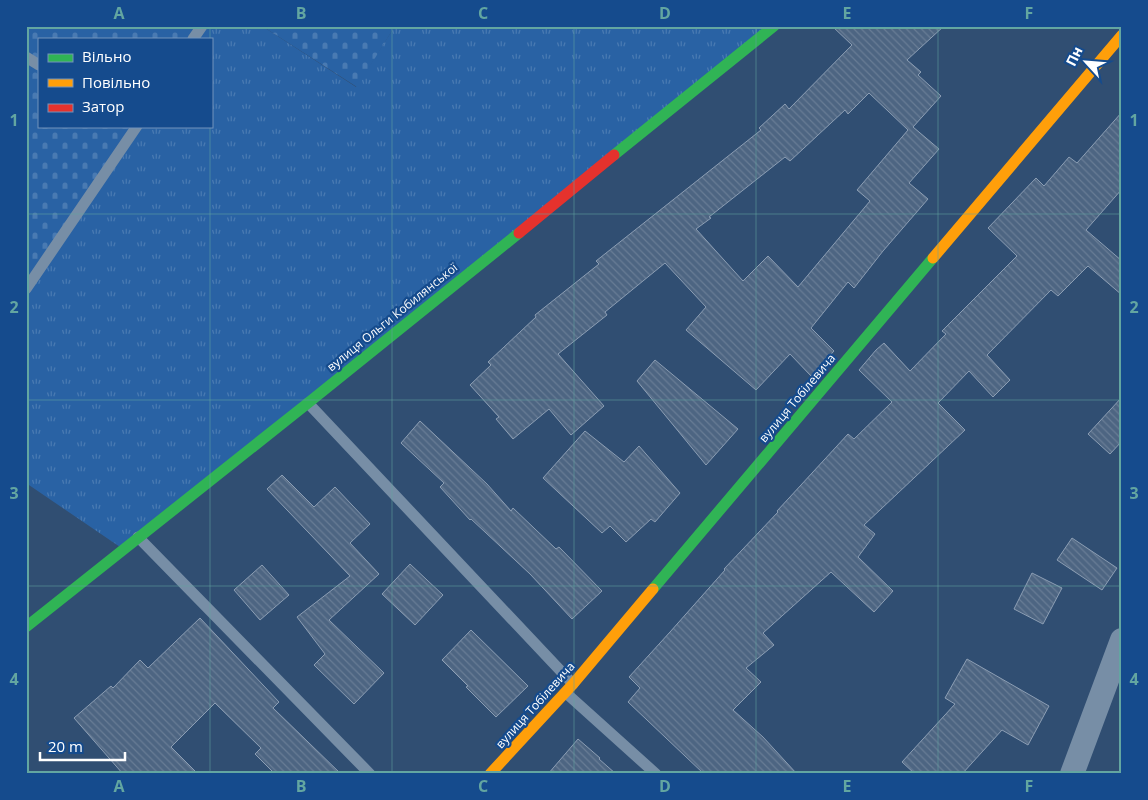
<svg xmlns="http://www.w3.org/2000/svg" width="1148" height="800" font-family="'Open Sans',sans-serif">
  <defs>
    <pattern id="grass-tufts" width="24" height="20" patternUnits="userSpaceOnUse" patternTransform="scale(1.25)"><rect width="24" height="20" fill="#2962a4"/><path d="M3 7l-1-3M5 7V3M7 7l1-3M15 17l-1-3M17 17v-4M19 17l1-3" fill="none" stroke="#497ab2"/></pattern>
    <pattern id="cemetery-stones" width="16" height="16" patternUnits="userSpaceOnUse" patternTransform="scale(1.25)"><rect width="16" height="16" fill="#2962a4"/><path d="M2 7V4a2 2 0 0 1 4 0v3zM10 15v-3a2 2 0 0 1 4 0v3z" fill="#497ab2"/></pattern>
    <pattern id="building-back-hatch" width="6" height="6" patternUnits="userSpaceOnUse" patternTransform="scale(1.25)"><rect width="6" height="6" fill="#4d6582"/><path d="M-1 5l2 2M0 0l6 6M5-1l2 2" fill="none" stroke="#687c95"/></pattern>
  </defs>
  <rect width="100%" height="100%" fill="#304e72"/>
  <path fill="url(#grass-tufts)" d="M202,26H262L356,87L395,26H774L123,549L26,483V289L137,126H211V39H193Z"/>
  <path fill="url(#cemetery-stones)" d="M26,26H202L193,39H39V126H137L26,289Z
    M262,26H395L357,87Z"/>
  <path fill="url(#building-back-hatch)" stroke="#8c9eb4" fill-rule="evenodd" d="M832,26H944L907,60L921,72L918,75L941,96L913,127L939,149L909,183L928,199L883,251L854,288L848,282L811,328L834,351L811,376L790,354L756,390L686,330L706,307L665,263L605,312L607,315L558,354L604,406L571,435L549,409L513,439L496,419L499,417L470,385L491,365L488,362L536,317L535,315L599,264L596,261L693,184L761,130L759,128L785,104L789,109L852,45ZM869,93L908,130L857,190L870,201L798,287L768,256L743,281L696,229L711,218L709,217L785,157L790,161L845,110L848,114Z
    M1122,112V189L1086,230L1122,261V295L1088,266L1058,296L1051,290L987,355L1010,380L993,397L969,371L938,403L965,430L864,525L875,534L858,557L893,591L874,612L831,572L763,633L774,645L746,668L761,682L733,710L763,737L797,774H704L628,702L640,688L629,677L670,632L725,570L724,569L778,512L777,511L848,434L854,439L892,402L859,370L876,350L884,343L910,371L946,334L942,331L1017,256L988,228L1036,178L1044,186L1069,157L1077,163Z
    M655,360L738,429L706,465L637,381Z
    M1122,397V441L1110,454L1088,434Z
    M420,421L487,484L511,511L513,508L556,549L559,547L602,591L572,619L530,574L471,519L470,520L440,487L444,483L401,443Z
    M585,431L624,462L639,446L680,493L655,522L651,519L626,542L610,526L602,533L543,478Z
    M282,475L314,507L335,487L370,524L350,543L379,574L329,620L384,673L354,704L314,665L325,654L297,617L350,576L267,489Z
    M1072,538L1117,568L1102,590L1057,560Z
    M410,564L443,595L415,625L382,594Z
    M262,565L289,595L260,620L234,590Z
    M1032,573L1062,588L1043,624L1014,609Z
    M200,618L279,702L273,708L341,774H275L255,754L261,748L215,703L171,747L198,774H123L74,718L111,686L113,688L140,660L148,668Z
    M471,630L528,686L496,717L466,687L468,686L442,660Z
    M967,659L1049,706L1028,745L1002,730L962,774H915L902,762L955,704L945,698Z
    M578,739L600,758L599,759L616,774H548Z"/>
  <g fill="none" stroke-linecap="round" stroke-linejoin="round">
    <path stroke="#778ea6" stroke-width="11" d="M193,39L202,26
      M26,57L39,65
      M26,289L137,126
      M308,403L573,684
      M138,537L370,774
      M566,693L656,774"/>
    <path stroke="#778ea6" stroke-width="24" d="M1072,774L1122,640"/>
    <path stroke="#30b455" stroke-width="11" d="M614,155L774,26
      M653,589L933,258
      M26,627L308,403L519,233"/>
    <path stroke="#ff9f0a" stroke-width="11" d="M933,258L1122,35
      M490,774L573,684L653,589"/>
    <path stroke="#e5322d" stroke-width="11" d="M519,233L614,155"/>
  </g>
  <path fill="none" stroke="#63a6a1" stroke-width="1" stroke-opacity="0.55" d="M210,26V39M392,26V774M574,26V774M756,26V774M938,26V774M210,126V774M26,214H1122M26,400H1122M26,586H1122"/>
  <g text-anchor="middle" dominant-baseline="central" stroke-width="4.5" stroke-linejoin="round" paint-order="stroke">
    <g font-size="12" fill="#fff" stroke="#154b8d">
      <text transform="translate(392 317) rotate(-39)">вулиця Ольги Кобилянської</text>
      <text transform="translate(797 398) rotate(-50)">вулиця Тобілевича</text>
      <text transform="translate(535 705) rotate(-48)">вулиця Тобілевича</text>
    </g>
  </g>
  <rect width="1148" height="800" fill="none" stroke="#154b8d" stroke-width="55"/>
  <rect x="38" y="38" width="175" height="90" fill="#154b8d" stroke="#7393bb"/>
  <rect x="48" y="54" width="25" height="8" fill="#30b455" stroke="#7393bb"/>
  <text x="82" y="62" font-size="15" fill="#ffffff">Вільно</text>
  <rect x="48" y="79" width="25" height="8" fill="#ff9f0a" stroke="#7393bb"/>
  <text x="82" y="88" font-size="15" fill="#ffffff">Повільно</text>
  <rect x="48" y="104" width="25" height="8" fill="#e5322d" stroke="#7393bb"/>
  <text x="82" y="112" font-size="15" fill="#ffffff">Затор</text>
  <g transform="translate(1086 62) rotate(296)" stroke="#154b8d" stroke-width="4" paint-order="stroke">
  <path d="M0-4L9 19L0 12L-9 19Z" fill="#ffffff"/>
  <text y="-8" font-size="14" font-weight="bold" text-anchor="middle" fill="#ffffff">Пн</text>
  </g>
  <path d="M40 752v8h85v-8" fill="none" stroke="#ffffff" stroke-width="2.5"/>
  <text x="48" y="752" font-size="15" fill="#ffffff" stroke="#154b8d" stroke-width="4" paint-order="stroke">20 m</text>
  <rect x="28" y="28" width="1092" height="744" fill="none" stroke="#63a6a1" stroke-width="2"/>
  <g font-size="16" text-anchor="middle" font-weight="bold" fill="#63a6a1">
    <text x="119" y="19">A</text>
    <text x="301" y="19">B</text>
    <text x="483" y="19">C</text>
    <text x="665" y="19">D</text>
    <text x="847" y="19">E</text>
    <text x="1029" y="19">F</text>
    <text x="14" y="126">1</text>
    <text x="1134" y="126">1</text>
    <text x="14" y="313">2</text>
    <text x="1134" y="313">2</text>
    <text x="14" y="499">3</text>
    <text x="1134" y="499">3</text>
    <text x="14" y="685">4</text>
    <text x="1134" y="685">4</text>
    <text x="119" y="792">A</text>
    <text x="301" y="792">B</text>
    <text x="483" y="792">C</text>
    <text x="665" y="792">D</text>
    <text x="847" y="792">E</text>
    <text x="1029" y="792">F</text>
  </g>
</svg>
